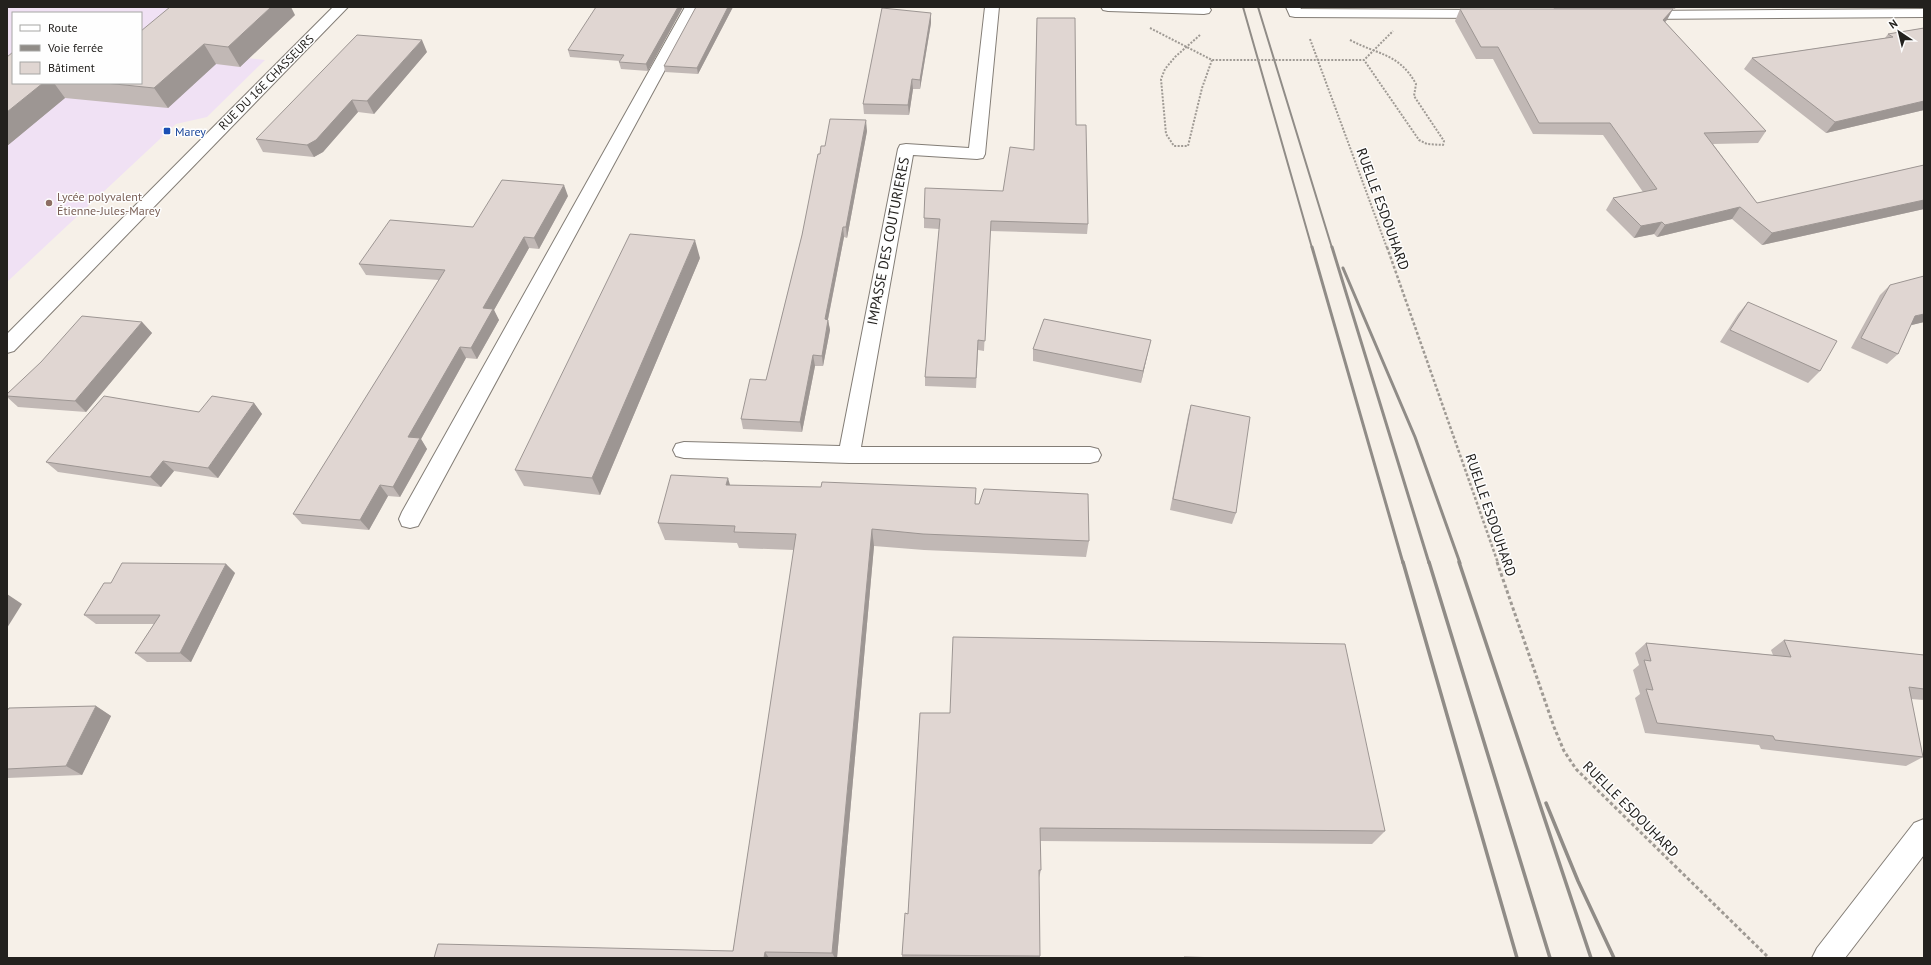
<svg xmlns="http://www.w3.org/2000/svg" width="1931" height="965" font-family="'PT Sans',sans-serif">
  <rect width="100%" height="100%" fill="#f6f0e8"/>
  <path fill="#f0e1f4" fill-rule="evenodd" d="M7,7H207L158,49L265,60L207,117L176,124L7,282ZM13,13H141V83H13Z"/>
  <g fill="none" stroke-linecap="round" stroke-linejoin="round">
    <g stroke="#837d76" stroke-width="2">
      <path id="minor" d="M333,7H348L14,351L7,353V334Z
        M685,7H699L418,526L410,528L402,526L399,519L402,512Z
        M985,7H999L985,154L983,158L977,159L913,155L861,447H1090L1098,449L1101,455L1098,461L1090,463H849L684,458L676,456L673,450L676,444L684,442L840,446L898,149L900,145L906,144L969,148Z
        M1101,7H1209L1211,10L1209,13L1204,14L1108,11L1103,10Z
        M1286,7H1300L1301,9L1489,10L1494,11L1496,14L1494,17L1489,18L1295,17L1290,16Z
        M1924,9V17L1639,19L1634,18L1632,15L1634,12L1639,11Z
        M1924,819V855L1845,958H1812L1817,948L1914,823Z"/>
    </g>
    <path stroke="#9f9a94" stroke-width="2" stroke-dasharray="2 1.5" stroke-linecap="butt" d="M1200,35L1175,57L1165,69L1161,79L1166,134L1174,146H1188L1202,88L1212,60
      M1310,39L1387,248
      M1350,40C1378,55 1399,53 1416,84L1414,96L1444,141L1443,145L1427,144L1419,140L1364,60"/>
    <path stroke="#9f9a94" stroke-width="2.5" stroke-dasharray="3 2" stroke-linecap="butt" d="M1387,247L1498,563"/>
    <path stroke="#9f9a94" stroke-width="3" stroke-dasharray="3.5 2.5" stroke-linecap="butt" d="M1497,562L1554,727L1564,751L1576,769L1769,958"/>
    <use href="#minor" fill="#fff" fill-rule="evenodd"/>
    <path stroke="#908c87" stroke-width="2" d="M1243,7L1312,248
      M1258,7L1332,248"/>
    <path stroke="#908c87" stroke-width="3" d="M1312,247L1403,563
      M1332,247L1429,563
      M1343,268L1415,437L1460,563"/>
    <path stroke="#908c87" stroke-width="3.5" d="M1403,562L1517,958
      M1429,562L1550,958
      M1459,562L1591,958
      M1546,803L1578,881L1614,958"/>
    <path stroke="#9f9a94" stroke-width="2" stroke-dasharray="2 1.5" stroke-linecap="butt" d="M1150,28L1212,60H1364L1393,31"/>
  </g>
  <path fill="#c1b8b5" d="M683,7L648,71L621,69L619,62L620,61L570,57L568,50Z
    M696,7H733L698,74L665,72L664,66Z
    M1553,7H1676L1675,9H1673L1665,22L1766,131L1758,143L1713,144L1757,203L1924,165V209L1762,245L1732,219L1657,237L1654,234L1634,238L1606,210L1613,198L1643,192L1603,135L1533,134L1493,59H1476L1455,21L1460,9H1602H1554Z
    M931,13V23L920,89H913L909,115L864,114L863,104Z
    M295,15L240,67L216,64L168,108L65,98L7,146V57L13,83H141V31Z
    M1037,18L1076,125L1088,224L1087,234L990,231L984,351L978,350L976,388L925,386V377L939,229L924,228V218L1003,191L1034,150Z
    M1924,28V110L1826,133L1744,69L1752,58L1885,38L1888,34Z
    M427,52L374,114L358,112L323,152L314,157L263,152L256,139Z
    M867,131L847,238L844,237L828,320L830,330L823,366H815L802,432L743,429L741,419L766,380L802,235L820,154L825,146Z
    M568,196L539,249L529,248L494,310L499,320L477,359L466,358L421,439L427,449L400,497L388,496L369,530L302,524L293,514L439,280L366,275L359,264Z
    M700,258L600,495L524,486L515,470Z
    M1890,285L1924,322L1911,325L1898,354L1887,364L1851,348L1880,295Z
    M1748,302L1820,371L1808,383L1720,342L1738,314Z
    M142,322L152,333L86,412L18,407L7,397V394Z
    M1033,349L1148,352L1141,383L1033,361Z
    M254,403L262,414L218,478L174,471L161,487L58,472L46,462L199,412Z
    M1191,405L1236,513L1232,524L1170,510L1188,416Z
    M730,485L976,504L1089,541L1086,557L924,550L874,546L837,958H434L733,951L794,550L739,548L737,543L665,540L658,523Z
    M226,564L235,573L191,662H147L135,653L154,624H96L84,615L111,583Z
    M1784,640L1924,655V700L1911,699L1923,757L1906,766L1761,749L1759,745L1645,733L1635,698L1640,694L1633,670L1639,665L1635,653L1646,643L1773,655L1771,650Z
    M96,706L111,716L82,775L7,778V711Z
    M920,713L1385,831L1372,844L1040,841L1041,870L1039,878L1040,958H902V955L908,914Z"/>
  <path fill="#9d9693" d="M271,7H291L295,15L240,67L228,47Z
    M678,7H683L648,71L646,64Z
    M728,7H733L698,74L697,68Z
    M1673,9L1667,20L1656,31L1663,20Z
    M931,13V23L920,89V80Z
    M422,40L427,52L374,114L367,101Z
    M204,44L216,64L168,108L154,88Z
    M912,79L913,89L909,115L908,105Z
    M43,83H54L65,98L7,146V112Z
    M352,100L358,112L323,152L314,157L307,145Z
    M1924,101V110L1826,133L1835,122Z
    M866,120L867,131L847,238L846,227Z
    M564,185L568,196L539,249L534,238Z
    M1924,200V209L1762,245L1772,233Z
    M1740,207L1732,219L1657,237L1665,225Z
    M1662,222L1654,234L1634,238L1641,226Z
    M843,227L844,237L826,329L825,319Z
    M524,237L529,248L494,310L499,320L477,359L471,348L483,308Z
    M695,240L700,258L600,495L592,478Z
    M1924,314V322L1904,327L1915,316Z
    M828,320L830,330L823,366L822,356Z
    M142,322L152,333L86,412L75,401Z
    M1151,340L1148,352L1141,383L1143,371Z
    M460,347L466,358L421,439L427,449L400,497L393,487L408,437Z
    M813,355L815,366L802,432L800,422Z
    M254,403L262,414L218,478L208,468Z
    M163,461L174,471L161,487L150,477Z
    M728,478L733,495L726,485Z
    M380,485L388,496L369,530L360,520Z
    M872,529L874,546L837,958H835L832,953Z
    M226,564L235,573L191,662L180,653Z
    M7,594L22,604L7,628Z
    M96,706L111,716L82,775L66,766Z
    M765,952L769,958H764Z"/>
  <path fill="#e0d6d2" stroke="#9d9693" d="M170,7H271L228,47L204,44L154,88L105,83H141V31Z
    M596,7H678L646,64L619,62L624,55L568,50Z
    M696,7H728L697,68L664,66Z
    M882,8L931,13L920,80L912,79L908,105L863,104Z
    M1460,9H1673L1663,20L1766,131L1704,133L1757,203L1924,165V200L1772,233L1740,207L1665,225L1662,222L1641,226L1613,198L1657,189L1610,123H1539L1498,47H1481Z
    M1037,18H1075L1076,125H1086L1088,224L991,221L985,341L978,340L976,378L925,377L940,219L924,218L925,188L1003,191L1010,147L1034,150Z
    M1924,28V87L1923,88H1924V101L1835,122L1752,58L1893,37L1888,34Z
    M357,35L422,40L367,101L352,100L316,140L307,145L256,139Z
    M13,52V83H43L7,112V57Z
    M830,119L866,120L846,227H843L825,319L828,320L822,356L813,355L800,422L741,419L750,379L766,380L802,235L818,154H820L821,146H825Z
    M502,180L564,185L534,238L524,237L483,308L493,309L471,348L460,347L408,437L420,438L393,487L380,485L360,520L293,514L445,270L359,264L390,220L473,227Z
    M630,234L695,240L592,478L515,470Z
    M1924,276V314L1915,316L1898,354L1861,338L1890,285Z
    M1748,302L1837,341L1820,371L1730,330Z
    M82,316L142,322L75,401L7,396V394L41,362Z
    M1044,319L1151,340L1143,371L1033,349Z
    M104,396L199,412L212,396L254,403L208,468L163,461L150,477L46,462Z
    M1191,405L1250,417L1236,513L1173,499Z
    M671,475L728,478L726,485L821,487L822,482L976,488L975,504H979L984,489L1088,494L1089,541L923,534L872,529L832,953L765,952L764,958H434L438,944L733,951L796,534L734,532L735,526L658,523Z
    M122,563L226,564L180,653H135L160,615H84L104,583H111Z
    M953,637L1345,644L1385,831L1040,828L1041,870H1039L1040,956L902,955L905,913L908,914L920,713H950Z
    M1784,640L1924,655V689L1909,687L1923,757L1775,740L1773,736L1657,723L1646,689L1653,690L1644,660L1651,661L1646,643L1791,657Z
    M96,706L66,766L7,769V711L9,708Z
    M1184,957L1224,958H1185Z"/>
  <rect fill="#1a4fb4" stroke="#fefefe" stroke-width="1.5" x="163" y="127" width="8" height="8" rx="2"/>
  <circle fill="#8d6e63" stroke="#fefefe" stroke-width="1.5" cx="49" cy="203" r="4"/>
  <g text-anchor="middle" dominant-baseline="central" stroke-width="3" stroke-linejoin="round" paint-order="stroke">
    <g font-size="12" fill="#23211e" stroke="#fefefe">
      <text transform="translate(266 82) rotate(-45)">RUE DU 16E CHASSEURS</text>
    </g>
    <g font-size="12" fill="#164399" stroke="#fefefe" text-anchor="start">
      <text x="175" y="131">Marey</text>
    </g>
    <g font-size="12" fill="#785e54" stroke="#fefefe" text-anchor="start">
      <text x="57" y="196">Lycée polyvalent<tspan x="57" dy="14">Étienne-Jules-Marey</tspan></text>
    </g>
    <g font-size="14" fill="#23211e" stroke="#fefefe">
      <text transform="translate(1383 209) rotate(70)">RUELLE ESDOUHARD</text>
      <text transform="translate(888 241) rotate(-79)">IMPASSE DES COUTURIERES</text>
      <text transform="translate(1491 515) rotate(71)">RUELLE ESDOUHARD</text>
      <text transform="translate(1631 809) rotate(45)">RUELLE ESDOUHARD</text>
    </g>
  </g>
  <rect width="1931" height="965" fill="none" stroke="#23211e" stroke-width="16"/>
  <rect x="12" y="12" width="130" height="72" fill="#fefefe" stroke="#a6a6a4"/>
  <rect x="20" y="25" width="20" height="6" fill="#ffffff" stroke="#a6a6a4"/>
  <text x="48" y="32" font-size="12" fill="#23211e">Route</text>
  <rect x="20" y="45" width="20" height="6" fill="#908c87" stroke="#a6a6a4"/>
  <text x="48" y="52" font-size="12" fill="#23211e">Voie ferrée</text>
  <rect x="20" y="62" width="20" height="12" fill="#e0d6d2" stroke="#a6a6a4"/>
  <text x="48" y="72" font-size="12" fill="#23211e">Bâtiment</text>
  <g transform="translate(1899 32) rotate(325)" stroke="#fefefe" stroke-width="3" paint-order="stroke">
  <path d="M0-3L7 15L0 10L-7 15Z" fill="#23211e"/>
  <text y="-6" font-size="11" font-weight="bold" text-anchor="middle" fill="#23211e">N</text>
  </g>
</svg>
